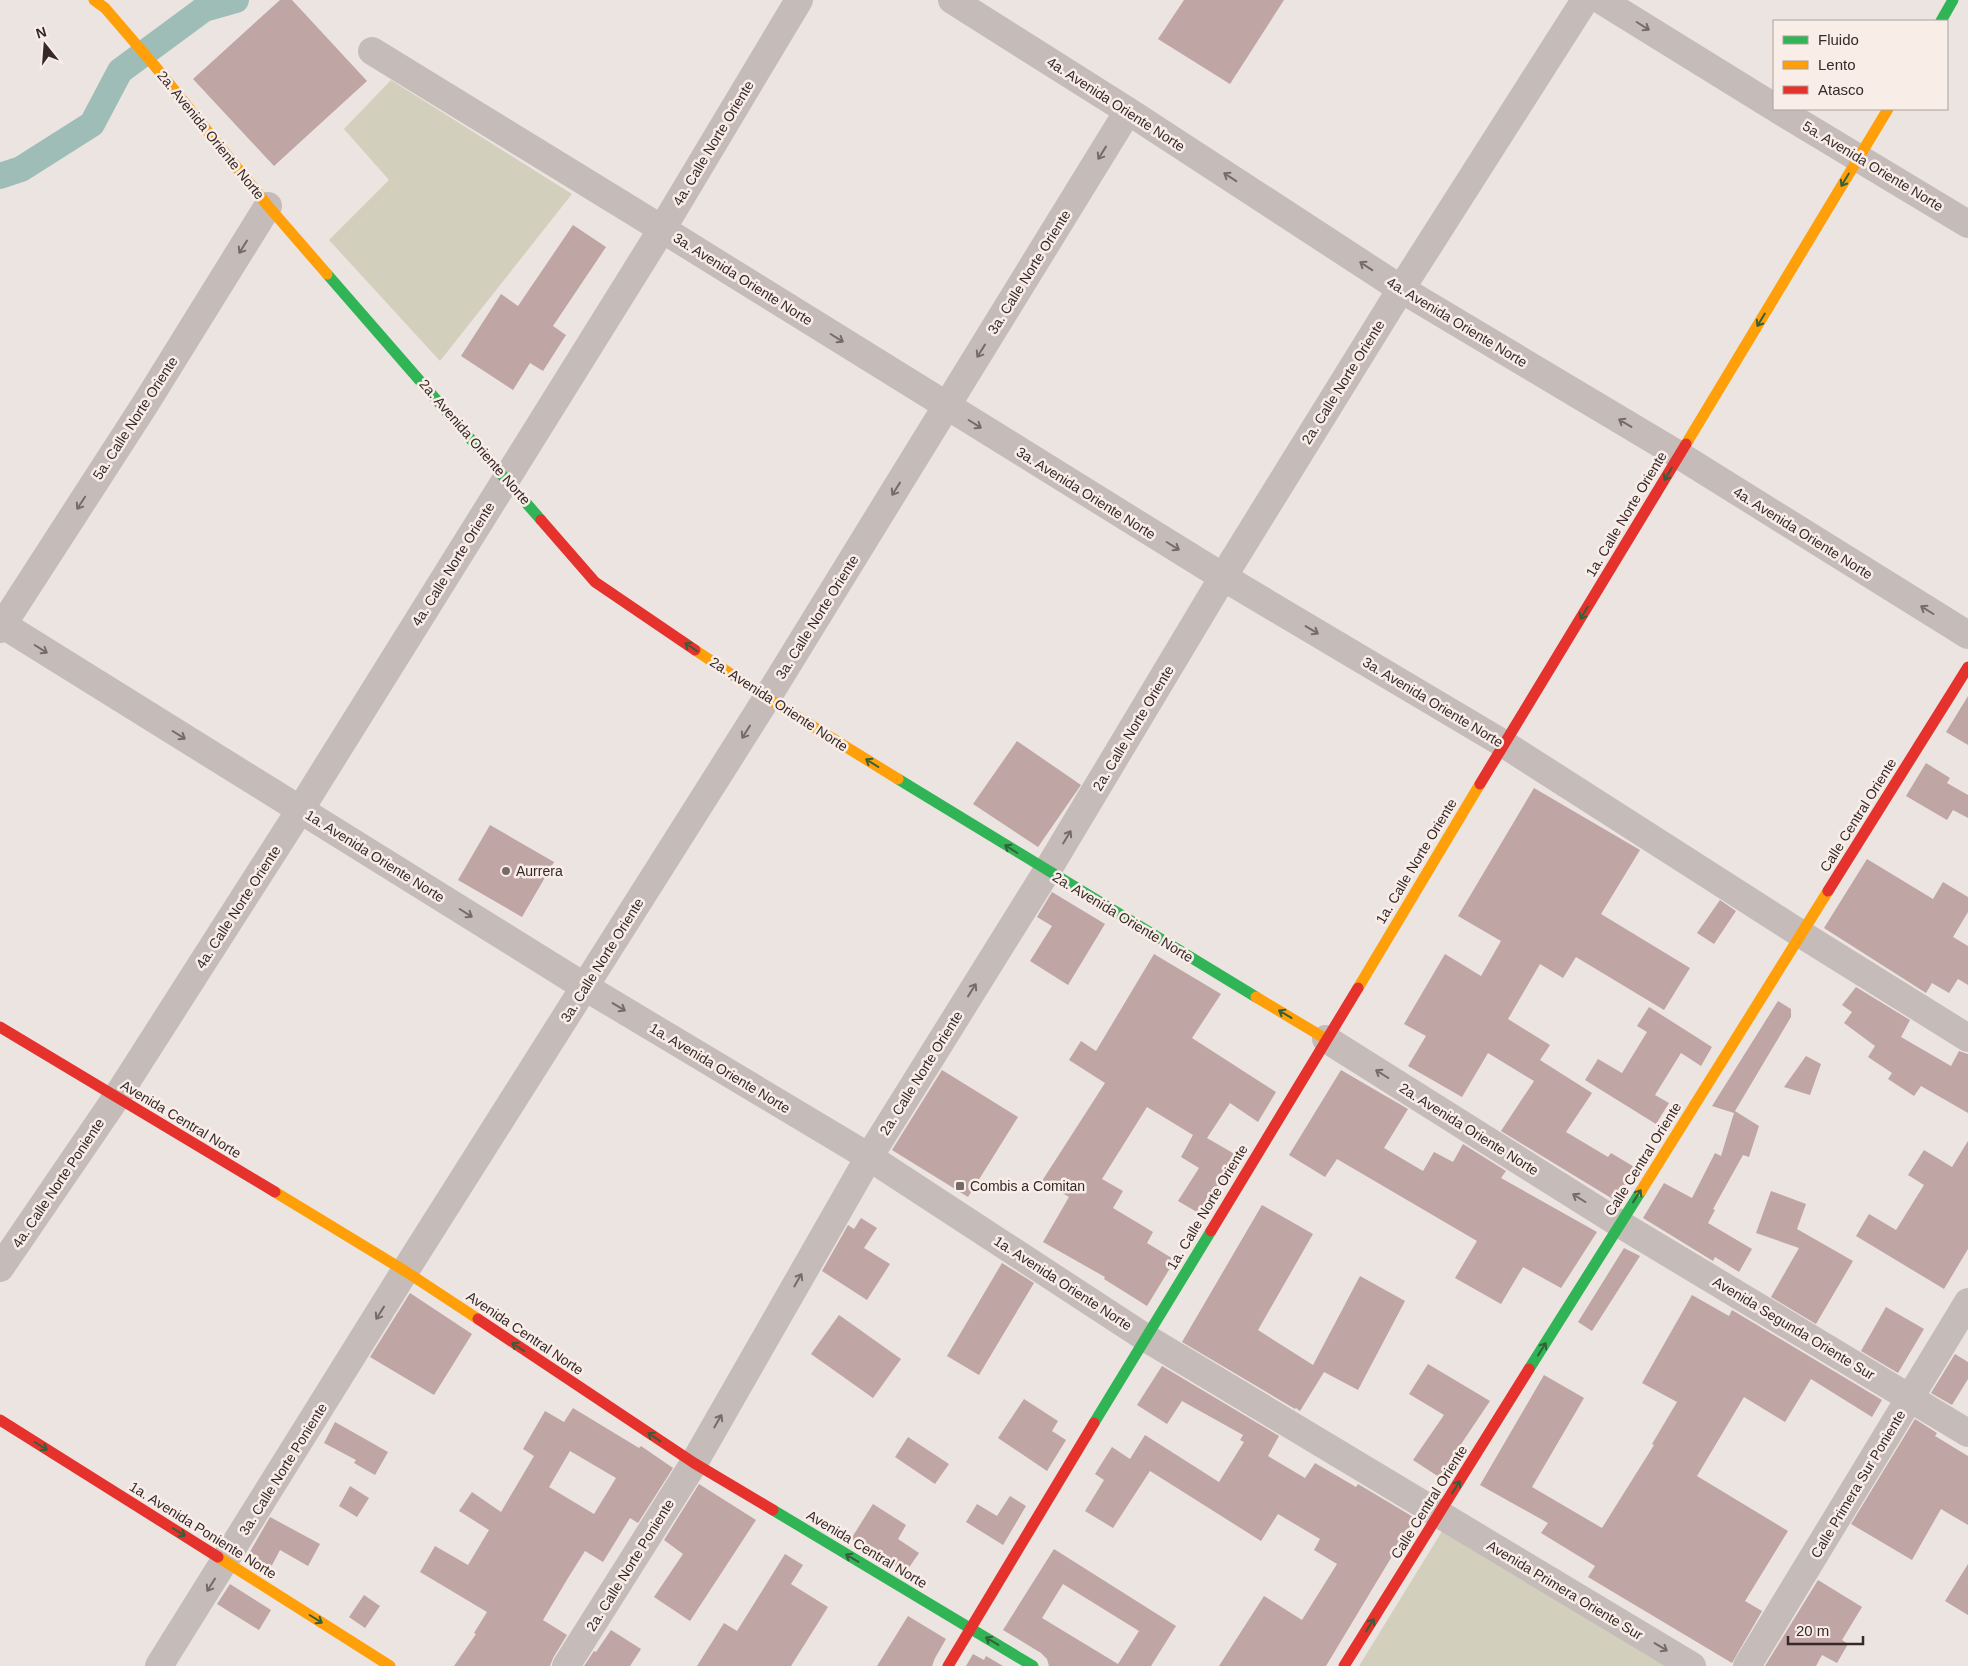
<svg xmlns="http://www.w3.org/2000/svg" width="1968" height="1666" font-family="Helvetica,sans-serif">
  <rect width="100%" height="100%" fill="#ece4e1"/>
  <path fill="#d2d0bc" d="M391,80L572,194L440,361L329,240L389,180L344,129Z
    M1444,1528L1672,1666H1359Z"/>
  <g fill="none" stroke-linecap="round" stroke-linejoin="round">
    <path stroke="#9ebdb6" stroke-width="26" d="M0,176L21,169L92,124L120,71L204,9L236,0"/>
  </g>
  <path fill="#bfa5a3" fill-rule="evenodd" d="M280,0H292L367,81L274,166L193,79Z
    M1184,0H1284L1230,84L1158,39Z
    M573,225L606,247L553,326L566,335L543,371L530,363L513,390L461,356L501,294L518,306Z
    M1968,696V745L1946,732Z
    M1017,741L1081,785L1038,847L973,804Z
    M1926,763L1950,778L1947,783L1968,795V818L1953,810L1947,820L1906,796Z
    M1534,788L1640,850L1601,914L1690,968L1664,1010L1576,957L1563,978L1540,964L1508,1019L1550,1045L1540,1060L1592,1093L1566,1132L1608,1157L1611,1153L1636,1168L1616,1201L1501,1131L1534,1081L1488,1053L1462,1097L1408,1066L1426,1036L1404,1024L1445,954L1481,976L1501,941L1458,916Z
    M490,825L554,862L522,917L458,880Z
    M1867,859L1933,899L1943,882L1968,897V912L1953,937L1968,946V985L1958,979L1949,993L1932,983L1926,993L1824,928Z
    M1052,892L1105,924L1068,985L1030,961L1052,926L1037,917Z
    M1720,900L1736,911L1714,944L1697,933Z
    M1154,954L1221,994L1192,1038L1276,1092L1258,1122L1230,1103L1207,1138L1238,1156L1202,1215L1178,1201L1199,1168L1181,1157L1193,1135L1147,1107L1102,1179L1123,1191L1113,1208L1153,1232L1147,1243L1175,1260L1147,1306L1104,1279L1105,1277L1043,1242L1069,1197L1042,1181L1105,1083L1069,1060L1081,1041L1096,1051Z
    M1856,987L1910,1020L1901,1037L1951,1066L1959,1051L1968,1054V1113L1921,1086L1914,1096L1888,1079L1892,1073L1868,1057L1875,1046L1844,1023L1852,1012L1842,1005Z
    M1778,1001L1791,1009V1017L1735,1111L1759,1126L1749,1157L1743,1155L1713,1209L1715,1210L1708,1223L1752,1249L1739,1272L1715,1257L1713,1261L1643,1218L1664,1183L1692,1198L1715,1153L1721,1156L1734,1113L1712,1106Z
    M1649,1007L1712,1047L1701,1066L1681,1053L1655,1095L1669,1103L1656,1124L1585,1080L1598,1059L1622,1073L1647,1032L1637,1026Z
    M1806,1056L1821,1064L1810,1095L1784,1087Z
    M942,1070L1018,1117L968,1197L892,1150Z
    M1341,1070L1408,1109L1384,1148L1423,1171L1434,1152L1453,1162L1463,1144L1506,1171L1501,1178L1597,1232L1561,1288L1523,1267L1501,1304L1455,1278L1477,1241L1337,1159L1325,1177L1289,1155Z
    M1968,1141V1249L1944,1289L1856,1236L1869,1214L1896,1230L1924,1185L1908,1175L1924,1150L1952,1167Z
    M1771,1191L1806,1204L1797,1229L1853,1261L1816,1324L1771,1297L1799,1248L1756,1233Z
    M1262,1205L1313,1234L1258,1330L1313,1365L1360,1276L1405,1301L1358,1390L1324,1372L1300,1411L1296,1408L1295,1409L1182,1342Z
    M861,1218L877,1228L864,1248L890,1264L867,1300L822,1271L848,1225L854,1229Z
    M1624,1248L1640,1256L1592,1331L1578,1322Z
    M1002,1263L1034,1283L979,1375L947,1356Z
    M410,1293L472,1334L434,1395L370,1357Z
    M1692,1295L1729,1316L1732,1310L1882,1400L1872,1417L1811,1379L1785,1422L1744,1397L1697,1476L1788,1531L1745,1601L1762,1611L1732,1663L1588,1577L1595,1566L1541,1533L1548,1523L1480,1485L1544,1375L1584,1398L1532,1487L1602,1528L1654,1445L1652,1444L1677,1402L1642,1383Z
    M1886,1307L1924,1329L1898,1373L1861,1351Z
    M839,1315L901,1359L873,1398L811,1354Z
    M1955,1354L1968,1362V1379L1952,1405L1931,1393Z
    M1428,1364L1490,1401L1439,1477L1413,1460L1444,1415L1409,1394Z
    M1162,1366L1279,1436L1268,1456L1305,1478L1315,1463L1356,1487L1358,1484L1415,1518L1326,1666H1219L1264,1596L1302,1620L1337,1564L1314,1550L1320,1539L1278,1514L1261,1541L1150,1471L1113,1528L1085,1511L1104,1480L1095,1474L1112,1447L1130,1459L1145,1435L1219,1482L1244,1442L1240,1440L1243,1435L1182,1401L1167,1424L1137,1405Z
    M1024,1399L1058,1421L1052,1431L1066,1440L1047,1471L998,1438Z
    M573,1408L639,1448L641,1446L673,1468L638,1523L630,1518L603,1562L585,1551L568,1578L543,1620L567,1635L553,1658L550,1666H454L476,1634L474,1633L487,1612L420,1572L435,1546L468,1565L489,1530L459,1511L472,1492L501,1512L534,1456L523,1449L545,1411L564,1422ZM570,1451L616,1478L594,1514L549,1487Z
    M1915,1419L1937,1433L1935,1436L1968,1456V1525L1941,1509L1912,1560L1851,1524Z
    M335,1422L388,1452L375,1475L354,1463L356,1460L324,1443Z
    M908,1437L949,1464L935,1484L895,1457Z
    M699,1484L756,1520L690,1621L654,1597L683,1554L664,1540Z
    M350,1486L369,1498L357,1517L339,1506Z
    M1010,1496L1026,1506L1003,1545L966,1522L977,1504L997,1516Z
    M873,1504L906,1525L898,1539L919,1553L906,1572L851,1539Z
    M270,1517L320,1544L308,1566L280,1550L269,1571L247,1557Z
    M1054,1549L1176,1626L1151,1666H1049L1047,1659L1041,1653L1003,1630ZM1063,1584L1139,1631L1118,1664L1042,1618Z
    M785,1554L803,1565L791,1584L828,1607L791,1666H697L724,1623L737,1631Z
    M1968,1564V1615L1945,1601Z
    M1818,1580L1862,1607L1842,1640L1848,1644L1837,1663L1822,1655L1816,1666H1765Z
    M230,1584L271,1610L259,1630L217,1604Z
    M364,1595L380,1606L365,1628L349,1617Z
    M908,1616L946,1639L935,1658L932,1666H877Z
    M611,1630L641,1649L630,1666H584L594,1651L596,1652Z
    M973,1654L984,1660L986,1656L1003,1666H966Z"/>
  <g fill="none" stroke-linecap="round" stroke-linejoin="round">
    <path stroke="#c5bcba" stroke-width="28" d="M952,0L1128,111L1401,289L1679,455L1968,635
      M1601,0L1774,107
      M372,51L662,229L1223,577L1504,744L1801,934L1968,1038
      M1777,109L1968,224
      M0,623L585,987L869,1157L1146,1338L1692,1666
      M0,629L144,406L268,206
      M1326,1039L1620,1224L1968,1433
      M0,1268L116,1098L300,810L662,229L799,0
      M159,1666L405,1271L767,698L1128,111
      M566,1666L694,1463L869,1157L1047,871L1223,577L1401,289L1585,0
      M1747,1666L1968,1302"/>
    <path stroke="#30b455" stroke-width="11" d="M1941,21L1953,0
      M327,274L541,520
      M898,779L1256,997
      M1529,1369L1641,1191
      M1094,1423L1211,1231
      M773,1510L1033,1666"/>
    <path stroke="#ff9f0a" stroke-width="11" d="M94,0L105,8L154,65L268,206L327,274
      M1686,444L1888,109
      M695,650L767,698L898,779
      M1358,988L1480,784
      M1256,997L1326,1039
      M1641,1191L1828,891
      M275,1192L405,1271L478,1319
      M218,1557L390,1666"/>
    <path stroke="#e5322d" stroke-width="11" d="M541,520L595,582L695,650
      M1480,784L1686,444
      M1828,891L1968,667
      M0,1027L275,1192
      M1211,1231L1358,988
      M478,1319L694,1463L773,1510
      M0,1420L218,1557
      M948,1666L1094,1423
      M1344,1666L1529,1369"/>
  </g>
  <defs><path id="oneway-shaft" d="M-6 0H5M1.5-3L5.5 0L1.5 3" fill="none" stroke-width="1.6" stroke-linecap="round" stroke-linejoin="round" transform="scale(1.25)"/></defs>
  <g stroke="#766b6a">
    <use href="#oneway-shaft" transform="translate(1643 26) rotate(32)"/>
    <use href="#oneway-shaft" transform="translate(1102 153) rotate(122)"/>
    <use href="#oneway-shaft" transform="translate(1230 177) rotate(-147)"/>
    <use href="#oneway-shaft" transform="translate(243 247) rotate(122)"/>
    <use href="#oneway-shaft" transform="translate(1366 266) rotate(-147)"/>
    <use href="#oneway-shaft" transform="translate(837 338) rotate(32)"/>
    <use href="#oneway-shaft" transform="translate(981 351) rotate(122)"/>
    <use href="#oneway-shaft" transform="translate(1625 423) rotate(-149)"/>
    <use href="#oneway-shaft" transform="translate(975 424) rotate(32)"/>
    <use href="#oneway-shaft" transform="translate(896 489) rotate(122)"/>
    <use href="#oneway-shaft" transform="translate(81 503) rotate(123)"/>
    <use href="#oneway-shaft" transform="translate(1173 546) rotate(32)"/>
    <use href="#oneway-shaft" transform="translate(1927 610) rotate(-148)"/>
    <use href="#oneway-shaft" transform="translate(1312 630) rotate(31)"/>
    <use href="#oneway-shaft" transform="translate(41 649) rotate(32)"/>
    <use href="#oneway-shaft" transform="translate(746 732) rotate(122)"/>
    <use href="#oneway-shaft" transform="translate(179 735) rotate(32)"/>
    <use href="#oneway-shaft" transform="translate(1067 837) rotate(-59)"/>
    <use href="#oneway-shaft" transform="translate(466 913) rotate(32)"/>
    <use href="#oneway-shaft" transform="translate(972 990) rotate(-58)"/>
    <use href="#oneway-shaft" transform="translate(619 1007) rotate(31)"/>
    <use href="#oneway-shaft" transform="translate(1382 1074) rotate(-148)"/>
    <use href="#oneway-shaft" transform="translate(1579 1198) rotate(-148)"/>
    <use href="#oneway-shaft" transform="translate(798 1280) rotate(-60)"/>
    <use href="#oneway-shaft" transform="translate(380 1313) rotate(122)"/>
    <use href="#oneway-shaft" transform="translate(718 1421) rotate(-60)"/>
    <use href="#oneway-shaft" transform="translate(211 1585) rotate(122)"/>
    <use href="#oneway-shaft" transform="translate(1661 1647) rotate(31)"/>
  </g>
  <g stroke="#34613a">
    <use href="#oneway-shaft" transform="translate(1845 180) rotate(121)"/>
    <use href="#oneway-shaft" transform="translate(1761 320) rotate(121)"/>
    <use href="#oneway-shaft" transform="translate(1668 474) rotate(121)"/>
    <use href="#oneway-shaft" transform="translate(1584 613) rotate(121)"/>
    <use href="#oneway-shaft" transform="translate(691 647) rotate(-146)"/>
    <use href="#oneway-shaft" transform="translate(872 763) rotate(-148)"/>
    <use href="#oneway-shaft" transform="translate(1011 849) rotate(-148)"/>
    <use href="#oneway-shaft" transform="translate(1285 1014) rotate(-149)"/>
    <use href="#oneway-shaft" transform="translate(1637 1196) rotate(-58)"/>
    <use href="#oneway-shaft" transform="translate(518 1347) rotate(-146)"/>
    <use href="#oneway-shaft" transform="translate(1542 1349) rotate(-58)"/>
    <use href="#oneway-shaft" transform="translate(654 1437) rotate(-146)"/>
    <use href="#oneway-shaft" transform="translate(41 1446) rotate(32)"/>
    <use href="#oneway-shaft" transform="translate(1456 1487) rotate(-58)"/>
    <use href="#oneway-shaft" transform="translate(179 1532) rotate(32)"/>
    <use href="#oneway-shaft" transform="translate(852 1558) rotate(-149)"/>
    <use href="#oneway-shaft" transform="translate(316 1619) rotate(32)"/>
    <use href="#oneway-shaft" transform="translate(1370 1625) rotate(-58)"/>
    <use href="#oneway-shaft" transform="translate(992 1641) rotate(-149)"/>
  </g>
  <g fill="#766a69" stroke="#f9ede8" stroke-width="2">
    <circle cx="506" cy="871" r="5"/>
    <rect x="955" y="1181" width="10" height="10" rx="2.5"/>
  </g>
  <g text-anchor="middle" dominant-baseline="central" stroke-width="5" stroke-linejoin="round" paint-order="stroke">
    <g font-size="14" fill="#362928" stroke="#f9ede8">
      <text transform="translate(1116 104) rotate(33)">4a. Avenida Oriente Norte</text>
      <text transform="translate(211 135) rotate(51)">2a. Avenida Oriente Norte</text>
      <text transform="translate(713 143) rotate(-59)">4a. Calle Norte Oriente</text>
      <text transform="translate(1873 166) rotate(31)">5a. Avenida Oriente Norte</text>
      <text transform="translate(1029 272) rotate(-58)">3a. Calle Norte Oriente</text>
      <text transform="translate(743 279) rotate(32)">3a. Avenida Oriente Norte</text>
      <text transform="translate(1457 322) rotate(31)">4a. Avenida Oriente Norte</text>
      <text transform="translate(1343 382) rotate(-58)">2a. Calle Norte Oriente</text>
      <text transform="translate(135 418) rotate(-57)">5a. Calle Norte Oriente</text>
      <text transform="translate(475 442) rotate(49)">2a. Avenida Oriente Norte</text>
      <text transform="translate(1086 493) rotate(32)">3a. Avenida Oriente Norte</text>
      <text transform="translate(1626 514) rotate(-59)">1a. Calle Norte Oriente</text>
      <text transform="translate(1803 533) rotate(32)">4a. Avenida Oriente Norte</text>
      <text transform="translate(453 564) rotate(-58)">4a. Calle Norte Oriente</text>
      <text transform="translate(817 617) rotate(-58)">3a. Calle Norte Oriente</text>
      <text transform="translate(1433 702) rotate(31)">3a. Avenida Oriente Norte</text>
      <text transform="translate(779 704) rotate(33)">2a. Avenida Oriente Norte</text>
      <text transform="translate(1133 728) rotate(-59)">2a. Calle Norte Oriente</text>
      <text transform="translate(1858 815) rotate(-58)">Calle Central Oriente</text>
      <text transform="translate(375 856) rotate(32)">1a. Avenida Oriente Norte</text>
      <text transform="translate(1416 861) rotate(-59)">1a. Calle Norte Oriente</text>
      <text transform="translate(238 907) rotate(-57)">4a. Calle Norte Oriente</text>
      <text transform="translate(1123 917) rotate(31)">2a. Avenida Oriente Norte</text>
      <text transform="translate(602 960) rotate(-58)">3a. Calle Norte Oriente</text>
      <text transform="translate(720 1068) rotate(31)">1a. Avenida Oriente Norte</text>
      <text transform="translate(921 1073) rotate(-58)">2a. Calle Norte Oriente</text>
      <text transform="translate(181 1119) rotate(31)">Avenida Central Norte</text>
      <text transform="translate(1469 1129) rotate(32)">2a. Avenida Oriente Norte</text>
      <text transform="translate(1643 1159) rotate(-58)">Calle Central Oriente</text>
      <text transform="translate(58 1183) rotate(-56)">4a. Calle Norte Poniente</text>
      <text transform="translate(1207 1207) rotate(-59)">1a. Calle Norte Oriente</text>
      <text transform="translate(1063 1283) rotate(33)">1a. Avenida Oriente Norte</text>
      <text transform="translate(1794 1328) rotate(31)">Avenida Segunda Oriente Sur</text>
      <text transform="translate(525 1333) rotate(34)">Avenida Central Norte</text>
      <text transform="translate(283 1469) rotate(-58)">3a. Calle Norte Poniente</text>
      <text transform="translate(1858 1484) rotate(-59)">Calle Primera Sur Poniente</text>
      <text transform="translate(1429 1502) rotate(-58)">Calle Central Oriente</text>
      <text transform="translate(203 1530) rotate(32)">1a. Avenida Poniente Norte</text>
      <text transform="translate(867 1549) rotate(31)">Avenida Central Norte</text>
      <text transform="translate(630 1565) rotate(-58)">2a. Calle Norte Poniente</text>
      <text transform="translate(1565 1590) rotate(31)">Avenida Primera Oriente Sur</text>
    </g>
    <g font-size="14" fill="#362928" stroke="#f9ede8" text-anchor="start">
      <text x="516" y="871">Aurrera</text>
      <text x="970" y="1186">Combis a Comitan</text>
    </g>
  </g>
  <rect x="1773" y="20" width="175" height="90" fill="#f9ede8" stroke="#ab9f9b"/>
  <rect x="1783" y="36" width="25" height="8" fill="#30b455" stroke="#ab9f9b"/>
  <text x="1818" y="45" font-size="15" fill="#362928">Fluido</text>
  <rect x="1783" y="61" width="25" height="8" fill="#ff9f0a" stroke="#ab9f9b"/>
  <text x="1818" y="70" font-size="15" fill="#362928">Lento</text>
  <rect x="1783" y="86" width="25" height="8" fill="#e5322d" stroke="#ab9f9b"/>
  <text x="1818" y="95" font-size="15" fill="#362928">Atasco</text>
  <g transform="translate(45 45) rotate(343)" stroke="#f9ede8" stroke-width="4" paint-order="stroke">
  <path d="M0-4L9 19L0 12L-9 19Z" fill="#362928"/>
  <text y="-8" font-size="14" font-weight="bold" text-anchor="middle" fill="#362928">N</text>
  </g>
  <path d="M1788 1636v8h75v-8" fill="none" stroke="#362928" stroke-width="2.5"/>
  <text x="1796" y="1636" font-size="15" fill="#362928" stroke="#f9ede8" stroke-width="4" paint-order="stroke">20 m</text>
</svg>
